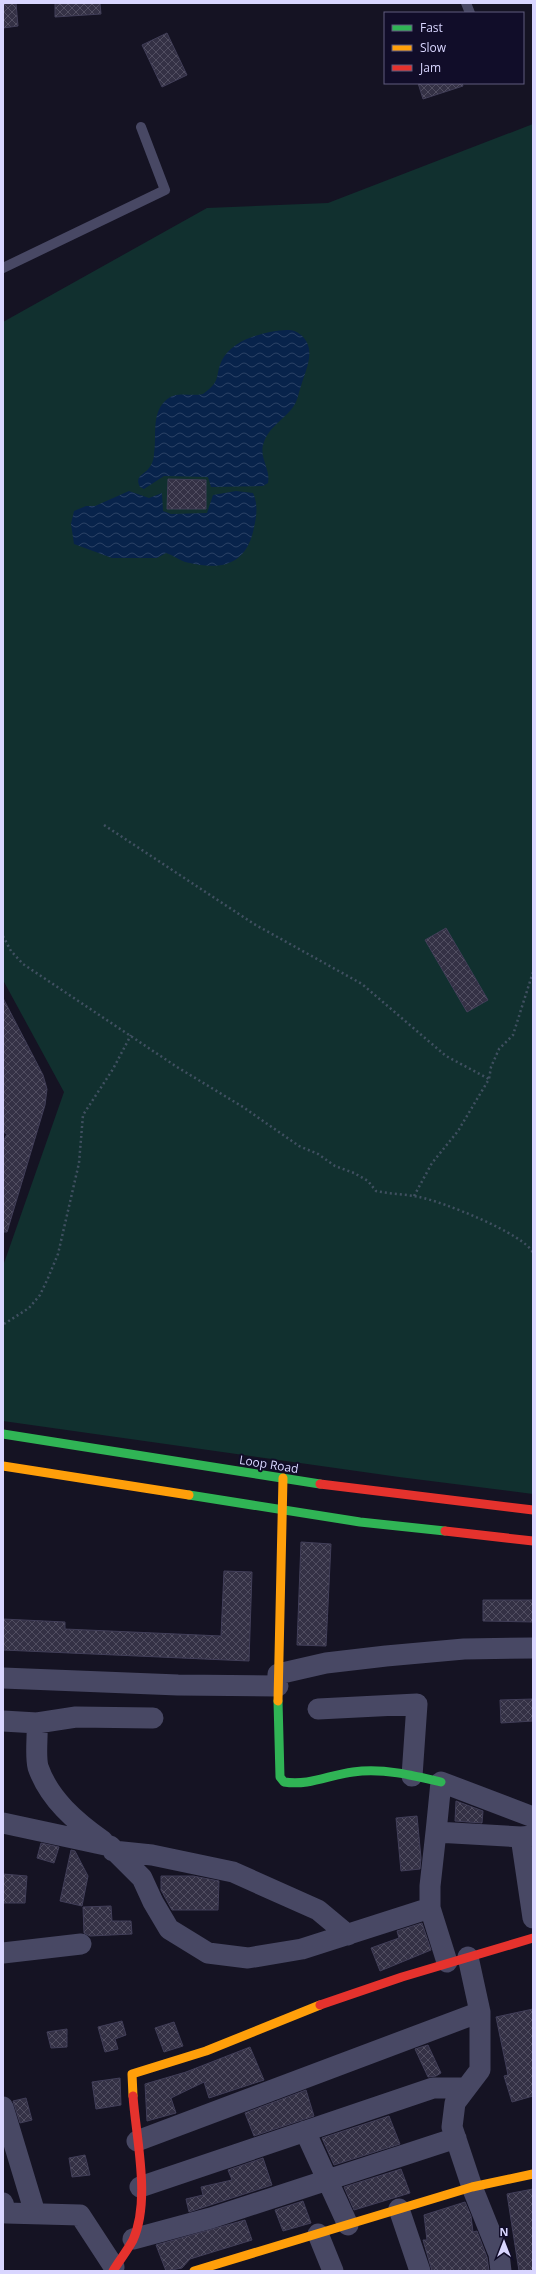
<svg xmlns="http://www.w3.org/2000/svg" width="536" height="2274" font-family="'Open Sans',sans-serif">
  <defs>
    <pattern id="water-waves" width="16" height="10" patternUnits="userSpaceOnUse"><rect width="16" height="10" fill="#08234b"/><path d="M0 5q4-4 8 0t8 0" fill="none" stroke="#2b4266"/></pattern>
    <pattern id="building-cross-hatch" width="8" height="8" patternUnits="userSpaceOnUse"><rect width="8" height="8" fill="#343145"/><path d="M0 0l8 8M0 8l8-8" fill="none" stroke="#514e61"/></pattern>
  </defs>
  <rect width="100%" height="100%" fill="#151323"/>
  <path fill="#11302f" d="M533,124V1494L399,1477L3,1421V1266L64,1092L3,980V322L207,208L328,203Z"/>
  <path fill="url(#water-waves)" d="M287,330C293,330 296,331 301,335C317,349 306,369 301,386C299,391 298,399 295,404C287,418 270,425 264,442C258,457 271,469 268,483L263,486L211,487L208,477L164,476L144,489L140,487C134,476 144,475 149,468C152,465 154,458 154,454C157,436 151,415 165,401C176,390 189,397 203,394C222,380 214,378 222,360C233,339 265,331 287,330Z
    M129,491L149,498L162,493L163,511L171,514L207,513L213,495L236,491L253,493C259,506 256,519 253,532C244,568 217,570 185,562C179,560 173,555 166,553L157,558H112L74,544L71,524L74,511L86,506H95Z"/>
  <path fill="url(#building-cross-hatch)" stroke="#413e58" d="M3,3H16L18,26L3,28Z
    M55,3H100L101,14L55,17Z
    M167,33L187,75L162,87L142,45Z
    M418,83H462L463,86L423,99Z
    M168,479L206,480V509H167Z
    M446,928L488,1000L467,1012L425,940Z
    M3,998L43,1075L47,1089L45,1105L7,1232H3V1142L7,1134L3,1132Z
    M301,1542L331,1544L326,1646L297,1645Z
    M224,1571L252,1572L249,1661L3,1650V1619L65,1622V1629L221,1636Z
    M483,1600H533V1622L483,1621Z
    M533,1699V1721L501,1723L500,1700Z
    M456,1801L483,1811L482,1823L455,1821Z
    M417,1816L421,1858L420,1869L401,1871L396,1818Z
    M41,1843L59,1847L54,1863L37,1858Z
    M71,1850L75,1851L88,1876L82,1906L60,1901Z
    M3,1874L27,1876L25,1903H3Z
    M161,1876H193L219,1881L218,1910H172L161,1890Z
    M111,1906L112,1921H131L132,1934L90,1936L84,1933L83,1907Z
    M422,1923L431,1950L380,1971L371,1948L399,1938L397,1931Z
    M533,2009V2096L512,2102L504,2076L508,2075L496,2017Z
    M122,2021L126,2035L115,2039L118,2049L105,2052L98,2027Z
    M174,2022L183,2046L164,2052L155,2028Z
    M67,2029V2047L51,2048L47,2032Z
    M428,2045L441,2073L436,2076L428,2077L415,2049Z
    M250,2047L264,2080L209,2098L204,2082L171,2098L176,2113L147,2121L145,2084L186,2072Z
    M120,2078L121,2105L96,2109L92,2082Z
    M306,2090L314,2116L254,2136L245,2113Z
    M26,2098L32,2120L20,2123L13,2101Z
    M389,2116L400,2144L334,2165L322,2138Z
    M85,2155L90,2175L72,2177L69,2158Z
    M263,2158L272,2185L189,2212L186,2199L203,2195L201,2187L232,2180L228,2170Z
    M401,2169L410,2193L354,2210L344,2187Z
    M533,2189V2271H519L507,2194Z
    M303,2201L311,2223L283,2231L275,2210Z
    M465,2202L471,2216L473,2232L477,2231L487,2257L489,2271H432L423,2240H427L424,2215Z
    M245,2220L252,2240L190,2259L182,2268L166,2271L156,2245Z"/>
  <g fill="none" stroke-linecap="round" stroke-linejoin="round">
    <path stroke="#405061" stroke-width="2.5" stroke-dasharray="2 3" stroke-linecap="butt" d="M104,825L254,924L362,984L446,1056L489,1079
      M3,936L11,951L23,964L177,1067L243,1107L299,1146L318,1154L335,1166L354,1173L368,1181L376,1191C390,1194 405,1194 419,1197C441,1201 525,1234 533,1253
      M414,1196L432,1163L458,1131L489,1079L491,1067L499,1049L513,1035L533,972
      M4,1324L29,1308L40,1295L48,1278L58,1254L79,1163L83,1115L113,1069L131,1035"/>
    <path stroke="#484864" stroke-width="10" d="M466,3L470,13
      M3,268L165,190L141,127"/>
    <path stroke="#484864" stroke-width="21" d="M278,1674L326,1663L386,1656L464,1649L533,1648
      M3,1678L178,1685L278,1686
      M318,1709L417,1704L412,1776
      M3,1721L37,1723L76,1717L153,1718
      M37,1723C38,1736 35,1755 38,1767C49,1799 76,1822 103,1841
      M533,1817L441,1782L436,1832L521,1837L533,1836
      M3,1823L110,1846L142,1878L153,1902L169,1929L208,1953L248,1958L302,1949L430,1908
      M436,1832L430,1886V1908L447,1962
      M521,1837L533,1918
      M113,1851L152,1855L233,1872L318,1910L348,1935
      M3,1953L81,1944
      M468,1957L480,2012V2070L455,2103L452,2127L472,2187L499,2254L501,2271
      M3,2107L35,2213
      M305,2131L348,2225
      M137,2141L480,2012
      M140,2187L433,2088H465
      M3,2203L6,2213L80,2215L114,2267
      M399,2209L420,2271
      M318,2234L333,2271
      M133,2239L211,2218L456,2138"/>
    <path stroke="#30b455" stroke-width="9" d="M3,1434L320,1484
      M189,1495L360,1522L445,1531
      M278,1701L280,1777L284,1782C309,1786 329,1775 353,1772C383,1768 412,1775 441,1782"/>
    <path stroke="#ff9f0a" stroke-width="9" d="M3,1466L189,1495
      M278,1701L283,1478
      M133,2096L132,2074L206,2051L320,2005
      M194,2271L472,2187L533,2174"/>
    <path stroke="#e5322d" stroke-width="9" d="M320,1484L533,1510
      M445,1531L533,1541
      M320,2005L402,1977L533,1938
      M113,2271C119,2261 127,2251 133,2240C151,2200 136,2138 133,2096"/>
  </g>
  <g text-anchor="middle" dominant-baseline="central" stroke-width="4" stroke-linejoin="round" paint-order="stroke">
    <g font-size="12" fill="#d9d6ff" stroke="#110d29">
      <text transform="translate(269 1464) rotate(9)">Loop Road</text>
    </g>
  </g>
  <rect width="536" height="2274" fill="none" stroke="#d9d6ff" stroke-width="8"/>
  <rect x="384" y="12" width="140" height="72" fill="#110d29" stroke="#615d7f"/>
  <rect x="392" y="25" width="20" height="6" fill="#30b455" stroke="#615d7f"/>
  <text x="420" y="32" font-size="12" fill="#d9d6ff">Fast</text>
  <rect x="392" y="45" width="20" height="6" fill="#ff9f0a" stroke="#615d7f"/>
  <text x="420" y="52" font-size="12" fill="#d9d6ff">Slow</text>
  <rect x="392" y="65" width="20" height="6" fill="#e5322d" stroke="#615d7f"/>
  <text x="420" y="72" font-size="12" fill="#d9d6ff">Jam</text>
  <g transform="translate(504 2242)" stroke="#110d29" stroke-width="3" paint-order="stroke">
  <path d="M0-3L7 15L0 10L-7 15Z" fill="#d9d6ff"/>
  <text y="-6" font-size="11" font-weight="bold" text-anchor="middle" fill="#d9d6ff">N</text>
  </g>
</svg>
